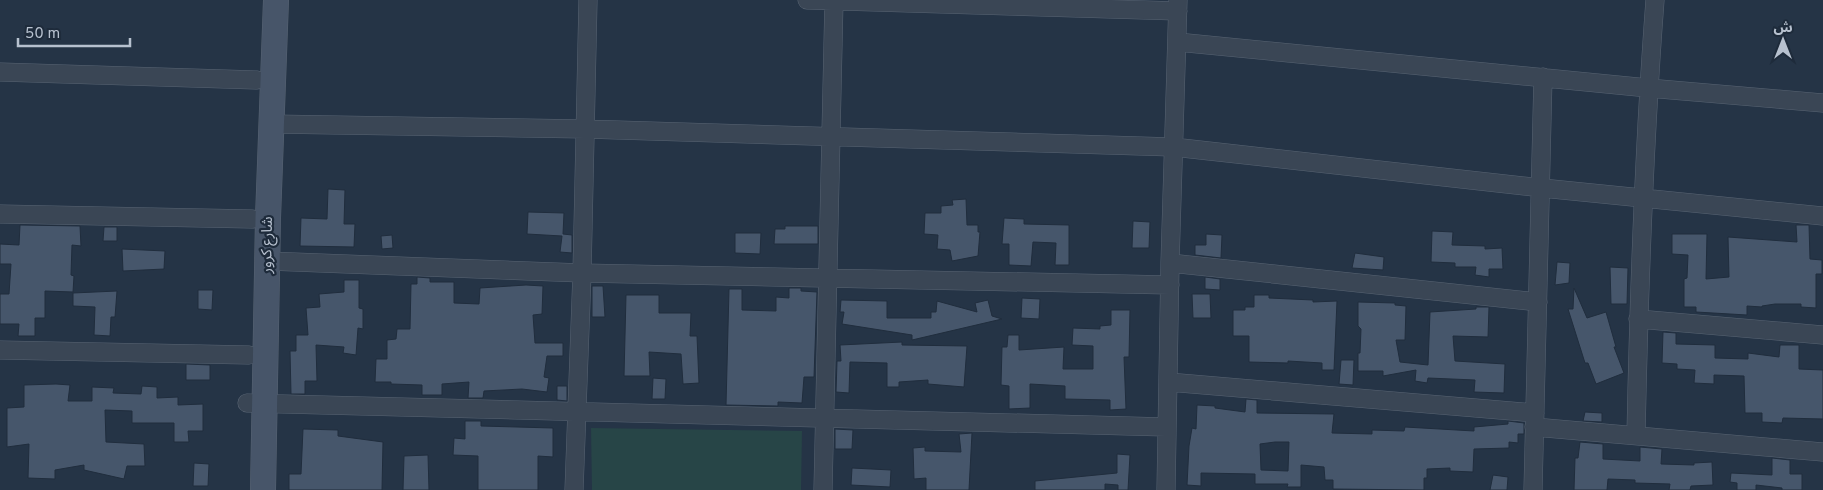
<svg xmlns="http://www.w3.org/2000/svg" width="1823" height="490" font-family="Overpass,'Noto Sans Arabic',sans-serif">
  <rect width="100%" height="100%" fill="#253446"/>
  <path fill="#274547" d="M591,428L802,431L801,490H592Z"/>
  <path fill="#46566b" stroke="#202d3d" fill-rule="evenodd" d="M328,189L345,190L344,224H355L354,247L300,246L301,218L327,219Z
    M966,199L967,225H978V232H980L978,256L952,261L950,250L937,249L938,235L924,234L925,213H941V206L953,205L952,200Z
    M528,212L564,213L563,234L572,235V253L560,252L562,236L527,234Z
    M1004,218L1024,219V224L1069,225V265H1055L1056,243L1033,242L1031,266L1009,265V244H1002Z
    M1133,221L1150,222L1149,248H1132Z
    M20,225L80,226L81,246L72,245L71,275L74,276L73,292L45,291V318H35V336H18L19,324H0V294H9L11,264H0V244L19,245Z
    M1796,225H1809L1810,259L1822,260V274H1816V308L1801,307V304H1775L1762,306V307L1747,306V315L1696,312V307H1684V279L1687,278L1688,255L1672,254V234H1707L1706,279L1729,277L1728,237L1797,242Z
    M785,226H818V244H774L775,229H785Z
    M104,227H117V241H103Z
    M1432,231L1453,232L1452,245L1485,246V249L1502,248L1503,269H1489V277L1475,275L1476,267H1455V263L1431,262Z
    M735,233H761L760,254L735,253Z
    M1206,234L1222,235L1221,258L1195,255V245H1206Z
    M392,235L393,248L382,249L381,236Z
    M122,249L165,251L164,269L123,271Z
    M1355,253L1384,257L1383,270L1352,268Z
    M1557,262L1570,263L1569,283L1555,285Z
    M1610,267L1628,268L1627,304H1611Z
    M417,277L430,278V282H454V303L479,304L480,288L526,285L543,286L542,314L533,315L535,343H563V356H547L544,377L549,378L547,392L522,389L484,391L483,398H468L469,382L442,384V395H422V385L391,384V382H375L376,359H387V340L396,339L397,329H410L411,284H417Z
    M1205,277L1220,279V290L1205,289Z
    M344,280H359V308L363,309V329L358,328L356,355L343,353L344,347L316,345L317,381H305V394H291L290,351H296V335H308L306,308L320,307L319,294L344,292Z
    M592,286H603L605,317H592Z
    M789,288H801V291L817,292L814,377H804L802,403L778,402V406L726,405L729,289H742V310L776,311V297L789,298Z
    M1574,288L1587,318L1606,312L1616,347H1614L1624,373L1596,384L1588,363H1585L1568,309H1573Z
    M198,290H213L212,310L198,309Z
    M117,291L115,317H111L110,336L94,335L95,307L73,306V293Z
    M1192,294H1210L1211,318H1193Z
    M626,295H659V313H691L690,336H697L699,383L683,384L681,354L649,352L650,376H624Z
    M1254,295H1269V298L1313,300V302L1337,301L1334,370H1322V363L1288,361V363L1249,362V336H1233V310H1245V307H1254Z
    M1022,298L1040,299L1039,319L1021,318Z
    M841,300L887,301V318H931V312H936L937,301L977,312L975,303L988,300L992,316L1002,319L912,340V335L842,324L844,312H840Z
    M1358,302L1395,303V305L1406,306L1405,340H1396L1400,362L1428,365L1430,312L1476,309V307H1489L1488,337L1453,336L1455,361L1505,364L1504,393L1474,392L1475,380L1428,378L1427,383L1415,381L1416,370L1383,376V371H1358V353H1360L1361,329L1358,326Z
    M1111,310H1130L1129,357H1124L1126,409L1110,410V400L1065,399V386L1030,384V408L1009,409V386L1001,385L1002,347H1007L1008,335H1019V350L1064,347L1063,369H1093V346L1072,345L1073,328L1100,329V326L1111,325Z
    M1663,332L1676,333V344L1715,345V358L1748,359V353L1779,357L1780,345H1799V369L1823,370V419L1783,418L1782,423L1762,422V413H1745L1744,376L1714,375V384L1694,383L1695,370L1677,369V364L1662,363Z
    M902,342V345L967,346L964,387L928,384V380L899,382V387H887V363L850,362L849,393L836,392L837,361H841L840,345Z
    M1341,360H1354L1353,385L1339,384Z
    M186,364L210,365V380H186Z
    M653,378L666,379L665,399H652Z
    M56,384L70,385L68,401H92V387L114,388L113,393L141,394L142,386L157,387V398L178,397V405L203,404V431H188L189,442H174V423H132V411L105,410L106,442L144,444L145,466H127L124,479L84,470V465L55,470V479L28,478L29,444L7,447V408L24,407V385Z
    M557,386H567V401L557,400Z
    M1246,399L1257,400V413L1334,414L1332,433L1372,434V430L1404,431L1405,427L1474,431V427L1508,424V421L1524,423V434H1518V443L1509,442V448L1474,449L1473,472L1450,471V468L1427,469V478H1424V490L1333,489V480H1325L1324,467L1301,465V487H1287L1288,484H1255V474L1201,473V486L1187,485L1189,446L1192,428L1196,429L1197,405L1215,406V408L1245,412ZM1275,442H1289L1288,471L1261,470L1260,444Z
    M1585,412L1602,413V422L1583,421Z
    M465,421H481V426L553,428V457L538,456V490H478V456L453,455L454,438L465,439Z
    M303,429L338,430V436L383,442L382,490H289V474H301Z
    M835,429L853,430L852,449H835Z
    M972,433L969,490H926V478L914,479L913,448L925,447V451L961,452L959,434Z
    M1580,442L1603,444V459L1640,461V447L1662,449L1661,464L1694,465V463L1712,462L1713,485L1691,486L1690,490H1669L1670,484L1635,483V480L1608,479L1607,490H1574L1575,458H1578Z
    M1117,454L1130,455L1128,490H1118V485L1105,484V490H1035V481L1117,473Z
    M428,455L429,490H403L404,456Z
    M1772,458L1790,460V474H1802V490H1782V488L1756,485V490H1737V483L1730,482L1731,473L1772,475Z
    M194,463L209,464L208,486H193Z
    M852,468L891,470L890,487L851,485Z
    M1493,475L1508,477L1507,490H1490Z"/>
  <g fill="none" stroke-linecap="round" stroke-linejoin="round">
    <g stroke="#586473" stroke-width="19">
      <path id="minor" d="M807,0L1178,11
        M1177,42L1648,88L1823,103
        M0,72L257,80
        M271,124L585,129L1173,147L1542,188L1823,216
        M0,214L252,219
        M268,261L582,273L1170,285
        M1170,263L1538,302
        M1638,319L1823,335
        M0,350L249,355
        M1168,382L1535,413
        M247,403L1166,427
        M1534,427L1823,452
        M1636,435C1639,290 1644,145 1655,0
        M574,490L582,273L588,0
        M823,490L834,0
        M1166,490L1170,263L1178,0
        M1533,490L1543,77"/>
    </g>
    <g stroke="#586473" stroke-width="26">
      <path id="secondary" d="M263,490L268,218L276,0"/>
    </g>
    <use href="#minor" stroke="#3a4655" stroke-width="18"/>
    <use href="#secondary" stroke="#475569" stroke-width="25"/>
  </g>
  <g text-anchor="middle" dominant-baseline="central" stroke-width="4.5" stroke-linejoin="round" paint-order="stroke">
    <g font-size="15" fill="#b7c1cf" stroke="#1e2b3b">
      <text transform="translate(268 245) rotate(-89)">شارع كرور</text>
    </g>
  </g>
  <g transform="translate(1783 40)" stroke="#1e2b3b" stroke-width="4" paint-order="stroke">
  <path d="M0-4L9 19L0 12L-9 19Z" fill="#b7c1cf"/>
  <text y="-8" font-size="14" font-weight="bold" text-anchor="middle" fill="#b7c1cf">ش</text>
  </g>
  <path d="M18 38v8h112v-8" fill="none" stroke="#b7c1cf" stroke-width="2.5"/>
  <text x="25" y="38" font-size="15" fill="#b7c1cf" stroke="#1e2b3b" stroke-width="4" paint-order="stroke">50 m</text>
</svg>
